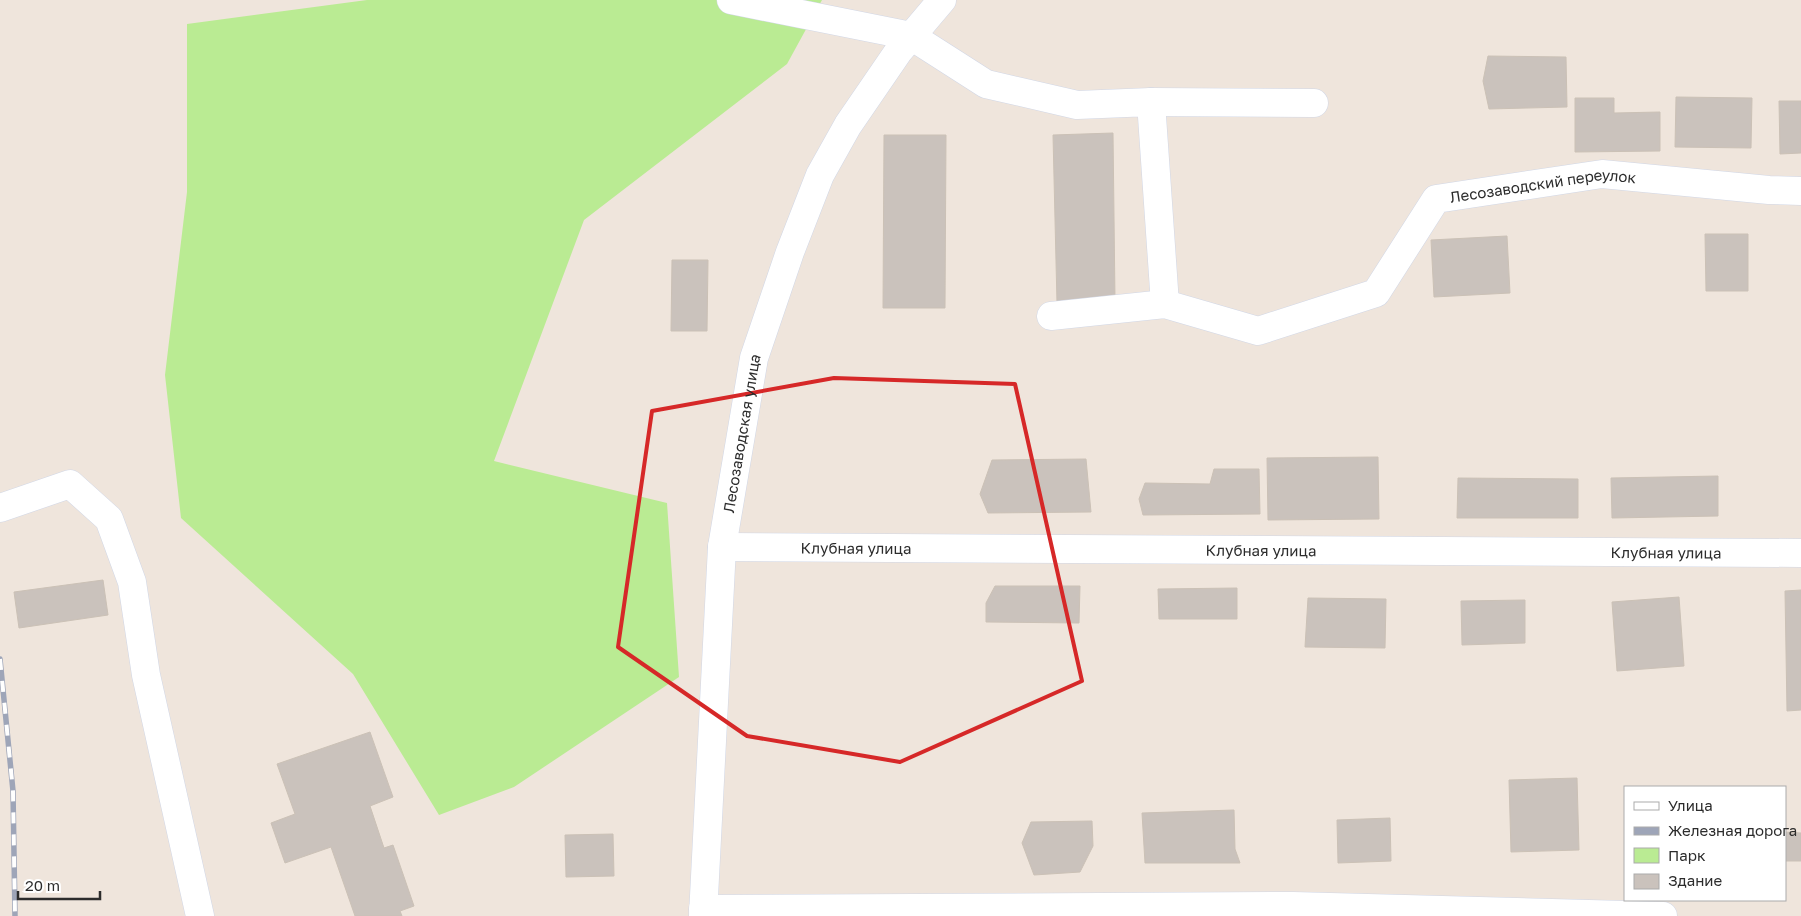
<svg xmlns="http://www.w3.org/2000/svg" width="1801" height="916" font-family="'Golos Text',sans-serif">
  <rect width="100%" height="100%" fill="#efe5dc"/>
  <path fill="#baeb93" d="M367,0H822L787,64L584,220L494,461L667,503L679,677L514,787L439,815L353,674L181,518L165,375L187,192V24Z"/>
  <path fill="#cac2bc" stroke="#cbc1b6" d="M1488,56L1566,57L1567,107L1489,109L1483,81Z
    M1676,97L1752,98L1751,148L1675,147Z
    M1575,98H1614V113L1660,112V151L1575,152Z
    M1779,101H1801V153L1780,154Z
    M1113,133L1115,300L1057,303L1053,135Z
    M884,135H946L945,308H883Z
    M1705,234H1748V291H1706Z
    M1507,236L1510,293L1434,297L1431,240Z
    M672,260H708L707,331H671Z
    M1378,457L1379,519L1268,520L1267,458Z
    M1086,459L1091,512L988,513L980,494L992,460Z
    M1214,469H1259L1260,514L1143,515L1139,499L1145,483L1210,484Z
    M1718,476V516L1612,518L1611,478Z
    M1458,478L1578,479V518H1457Z
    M103,580L108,615L19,628L14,592Z
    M995,586H1080L1079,623L986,622V603Z
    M1237,588V619H1159L1158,589Z
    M1801,590V710L1787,711L1785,591Z
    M1679,597L1684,666L1617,671L1612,602Z
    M1308,598L1386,599L1385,648L1305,647Z
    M1525,600V643L1462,645L1461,601Z
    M370,732L393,797L370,806L384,848L393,845L414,906L400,911L402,916H355L331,847L285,863L271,823L295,814L277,764Z
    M1577,778L1579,850L1511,852L1509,780Z
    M1234,810L1235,849L1240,863H1145L1142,813Z
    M1390,818L1391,861L1338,863L1337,820Z
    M1092,821L1093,846L1080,872L1034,875L1022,843L1031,822Z
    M1785,832L1801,833V861H1785Z
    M613,834L614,876L566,877L565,835Z"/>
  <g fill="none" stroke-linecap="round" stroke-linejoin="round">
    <g stroke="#d1d7e6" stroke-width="29">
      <g id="minor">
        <path d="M731,0L911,36L986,84L1077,105L1151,102L1165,304"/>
        <path d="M1151,102L1314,103"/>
        <path id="s1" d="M1051,316L1165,304L1258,331L1376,293L1436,199L1602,174L1769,190L1801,191"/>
        <path d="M0,508L70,484L109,519L132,582L146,675L200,916"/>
        <path id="s2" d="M722,547L1801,553"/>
        <path d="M703,909L1293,906L1663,916"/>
        <path id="s3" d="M703,916L722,547L754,358L790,252L820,175L848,125L898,52L942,0"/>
      </g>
    </g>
    <use href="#minor" stroke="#fff" stroke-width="28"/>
    <g stroke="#9ea5b8" stroke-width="5.5">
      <path id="rail" d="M0,659L13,791L15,916"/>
    </g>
    <use href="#rail" stroke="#fff" stroke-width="4" stroke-dasharray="11" stroke-linecap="butt"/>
  </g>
  <path fill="none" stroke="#d62828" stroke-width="4" stroke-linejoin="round" d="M834,378L1015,384L1082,681L900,762L747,736L618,647L652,411Z"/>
  <g text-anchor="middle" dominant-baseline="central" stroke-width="4" stroke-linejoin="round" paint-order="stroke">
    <g font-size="15" fill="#2c2c2c" stroke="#fff">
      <text stroke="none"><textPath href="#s1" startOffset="555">Лесозаводский переулок</textPath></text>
      <text stroke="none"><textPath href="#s3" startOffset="485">Лесозаводская улица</textPath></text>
      <text stroke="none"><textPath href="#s2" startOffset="134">Клубная улица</textPath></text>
      <text stroke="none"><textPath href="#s2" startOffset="539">Клубная улица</textPath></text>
      <text stroke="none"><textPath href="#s2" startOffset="944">Клубная улица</textPath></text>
    </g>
  </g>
  <rect x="1624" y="786" width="162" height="115" fill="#ffffff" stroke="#ababab"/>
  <rect x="1634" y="802" width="25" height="8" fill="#ffffff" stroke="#ababab"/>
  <text x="1668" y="811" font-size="15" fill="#2c2c2c">Улица</text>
  <rect x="1634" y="827" width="25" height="8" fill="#9ea5b8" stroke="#ababab"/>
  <text x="1668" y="836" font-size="15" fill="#2c2c2c">Железная дорога</text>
  <rect x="1634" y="848" width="25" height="15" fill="#baeb93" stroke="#ababab"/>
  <text x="1668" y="861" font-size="15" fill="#2c2c2c">Парк</text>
  <rect x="1634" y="874" width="25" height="15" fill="#cac2bc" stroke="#ababab"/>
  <text x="1668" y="886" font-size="15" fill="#2c2c2c">Здание</text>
  <path d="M18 891v8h82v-8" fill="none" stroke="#2c2c2c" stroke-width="2.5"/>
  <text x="25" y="891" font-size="15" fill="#2c2c2c" stroke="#ffffff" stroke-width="4" paint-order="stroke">20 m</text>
</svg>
